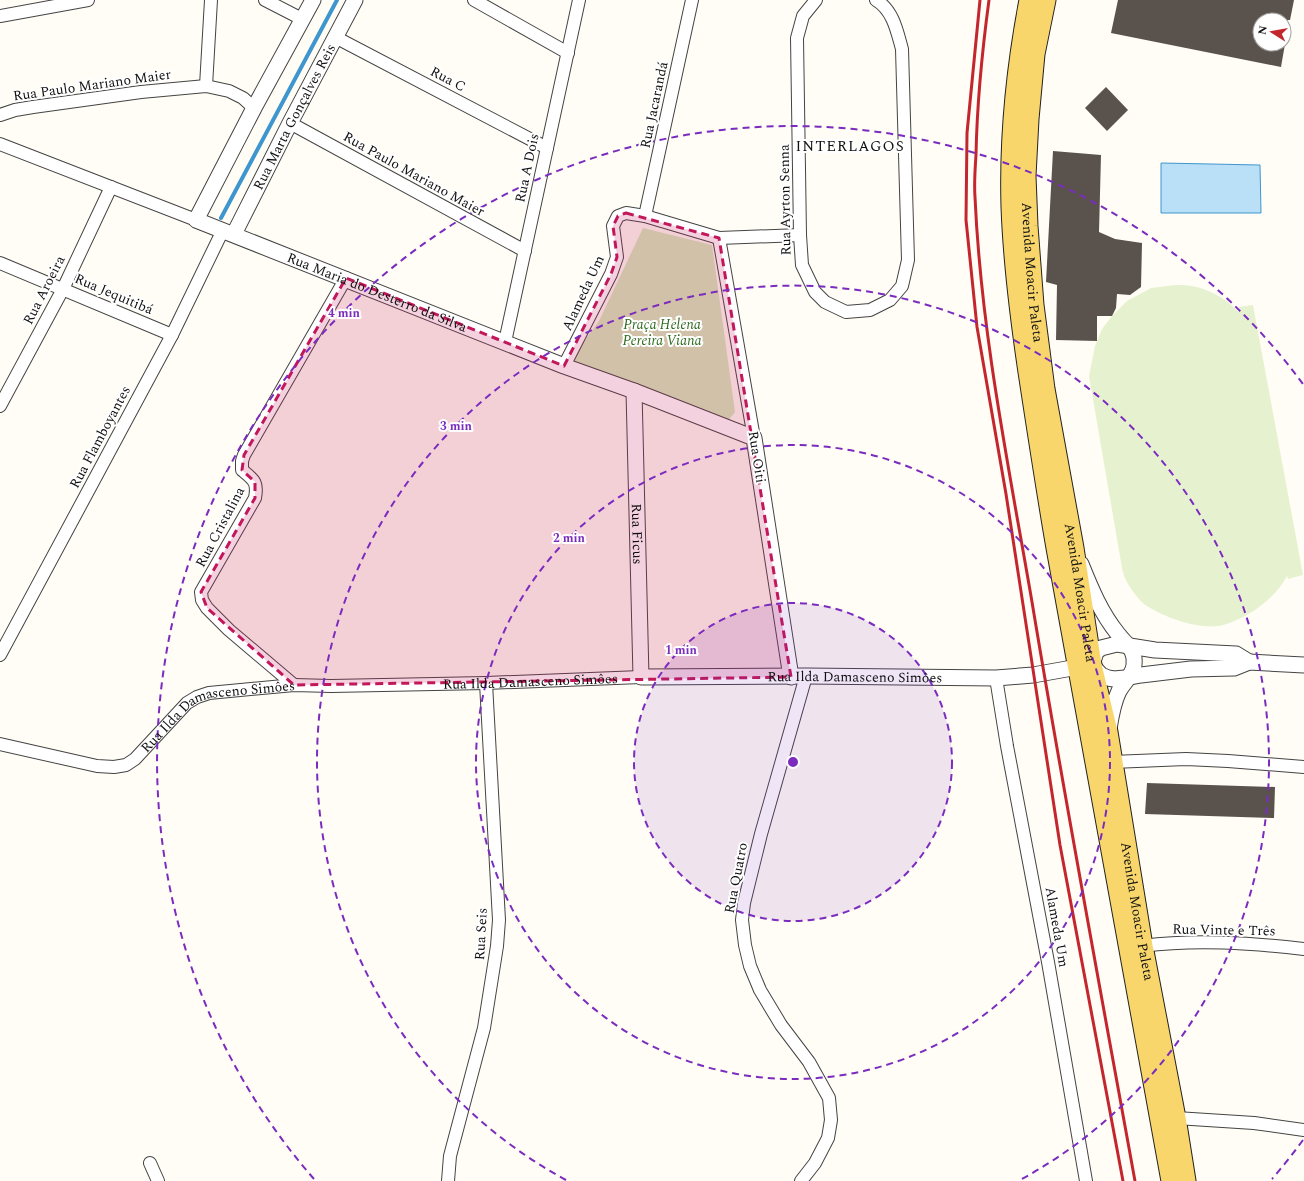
<svg xmlns="http://www.w3.org/2000/svg" width="1304" height="1181" font-family="Spectral,serif">
  <rect width="100%" height="100%" fill="#fffdf5"/>
  <path fill="#d5ebbd" d="M643,228L712,245L735,412L727,422L569,362L599,321Z"/>
  <path fill="#e6f2cf" d="M1176,285C1182,285 1187,285 1192,286C1209,289 1229,300 1239,313V307L1253,305L1303,575L1288,579L1287,576C1275,599 1248,618 1223,625C1201,631 1162,617 1144,604C1140,601 1128,586 1126,580C1124,577 1123,572 1122,568L1089,376L1095,346L1102,329L1112,316L1127,301L1151,288Z"/>
  <path fill="#b9e0f7" stroke="#3f96cf" d="M1161,163L1260,165L1261,213H1161Z"/>
  <g fill="none" stroke-linecap="round" stroke-linejoin="round">
    <path stroke="#3f96cf" stroke-width="4" d="M221,218L337,0"/>
  </g>
  <path fill="#5a524d" d="M1118,0H1294L1290,20H1260V44H1285L1281,67L1111,33Z
    M1106,87L1128,110L1107,131L1085,108Z
    M1053,151L1101,155L1099,232L1115,239L1142,243L1141,287L1130,295L1117,294L1116,308L1112,316H1097V341L1056,340L1057,285L1046,282Z
    M1147,783L1275,787L1274,818L1145,814Z"/>
  <g fill="none" stroke-linecap="round" stroke-linejoin="round">
    <g stroke="#444" stroke-width="14">
      <g id="minor">
        <path d="M265,0L302,19"/>
        <path d="M474,0L568,53"/>
        <path d="M816,0L803,16L797,38L800,235L802,265L815,292L825,302L846,312L870,310L890,300L902,286L908,260L902,49C897,31 893,10 876,0"/>
        <path d="M0,16L88,0"/>
        <path d="M335,37L547,148"/>
        <path d="M206,86L211,0"/>
        <path d="M0,115L15,110L33,107L141,92L206,86L229,91L243,98L254,108"/>
        <path d="M290,123L525,251"/>
        <path d="M0,144L196,220"/>
        <path d="M645,216L692,0"/>
        <path d="M719,238L754,438"/>
        <path d="M0,263L172,335"/>
        <path d="M505,342L579,0"/>
        <path d="M564,366L611,274L617,257L613,226L618,216L626,213L645,216L719,238L800,235"/>
        <path d="M0,406L63,289L111,187"/>
        <path d="M0,655L172,335L223,230"/>
        <path d="M996,678L1007,746L1048,962L1086,1181"/>
        <path d="M294,685L229,630L207,608L202,600L201,592L255,498C258,482 254,480 242,470V461L244,455L346,278"/>
        <path id="s1" d="M0,744L97,766L114,767L126,765L135,759L187,703L197,697L209,693L294,685L331,686L486,683L641,677"/>
        <path d="M1112,762L1186,759L1228,761L1304,767"/>
        <path d="M1143,946C1196,939 1251,943 1304,949"/>
        <path d="M1176,1118L1254,1123L1304,1130"/>
        <path d="M150,1163L158,1181"/>
        <path d="M448,1181L450,1156L484,1028L497,946L499,920L486,683"/>
        <path d="M801,1181L815,1163L828,1138L831,1120L829,1098L809,1062L781,1025L760,990L750,966L745,945L742,920L744,903L761,834L806,676"/>
      </g>
    </g>
    <g stroke="#444" stroke-width="17">
      <g id="tertiary">
        <path id="s2" d="M313,0L254,108L196,220L564,366L634,391L754,438L791,677"/>
        <path id="s3" d="M234,234L290,123L355,0"/>
        <path id="s4" d="M634,391L641,677L806,676L996,678L1033,675L1089,665"/>
        <path d="M1081,564C1091,589 1101,613 1118,634C1126,645 1136,649 1134,665C1133,675 1124,682 1119,691C1113,703 1111,716 1109,729"/>
        <path d="M1092,665L1101,675L1108,678L1114,679L1125,678L1141,675L1191,669L1234,668L1249,662L1304,665"/>
        <path d="M1092,665L1096,652L1101,648L1117,644L1155,650L1236,654L1249,662"/>
      </g>
    </g>
    <g stroke="#222" stroke-width="21">
      <g id="primary">
        <path d="M1029,0C1016,68 1009,138 1011,207C1013,263 1020,318 1028,372C1037,431 1046,490 1056,548L1171,1181"/>
        <path id="s5" d="M1046,0L1035,54L1029,119L1026,176L1028,226L1034,305L1045,389L1074,548L1092,665L1108,732L1143,946L1176,1118L1186,1181"/>
      </g>
    </g>
    <use href="#minor" stroke="#fff" stroke-width="12"/>
    <use href="#tertiary" stroke="#fff" stroke-width="15"/>
    <use href="#primary" stroke="#f9d66b" stroke-width="19"/>
    <path stroke="#c4262e" stroke-width="3" d="M980,0L967,133L966,220L977,327L1006,494L1060,845L1123,1181
      M989,0C982,52 977,103 976,155C975,169 974,184 975,197C981,333 1009,468 1032,602C1064,795 1100,988 1135,1181"/>
  </g>
  <path fill="#c2185b" fill-opacity="0.2" stroke="#c2185b" stroke-width="3" stroke-dasharray="8 5" stroke-linejoin="round" d="M626,213L719,238L791,677L294,685L207,608L201,592L255,498V482L242,470L244,455L346,278L564,366L611,274L617,257L613,226L618,216Z"/>
  <circle cx="793" cy="762" r="159" fill="#7b2cbf" fill-opacity=".12"/>
  <g fill="none" stroke="#7b2cbf" stroke-width="2" stroke-dasharray="7 5">
    <circle cx="793" cy="762" r="159"/>
    <circle cx="793" cy="762" r="317"/>
    <path d="M566 1180A476 476 0 1 1 1020 1180"/>
    <path d="M1303 1140A635 635 0 0 1 1272 1179M314 1179A635 635 0 1 1 1303 384"/>
  </g>
  <g text-anchor="middle" dominant-baseline="central" stroke-width="4" stroke-linejoin="round" paint-order="stroke">
    <g font-size="14" fill="#111" stroke="#fff">
      <text transform="translate(448 79) rotate(28)">Rua C</text>
      <text transform="translate(92 85) rotate(-8)">Rua Paulo Mariano Maier</text>
      <text transform="translate(654 105) rotate(-78)">Rua Jacarandá</text>
      <text stroke="none"><textPath href="#s3" startOffset="132">Rua Marta Gonçalves Reis</textPath></text>
      <text transform="translate(527 168) rotate(-78)">Rua A Dois</text>
      <text transform="translate(414 174) rotate(29)">Rua Paulo Mariano Maier</text>
      <text transform="translate(785 200) rotate(-91)">Rua Ayrton Senna</text>
      <text stroke="none"><textPath href="#s5" startOffset="274">Avenida Moacir Paleta</textPath></text>
      <text transform="translate(44 290) rotate(-63)">Rua Aroeira</text>
      <text stroke="none"><textPath href="#s2" startOffset="444">Rua Maria do Desterro da Silva</textPath></text>
      <text transform="translate(583 293) rotate(-65)">Alameda Um</text>
      <text transform="translate(114 294) rotate(23)">Rua Jequitibá</text>
      <text transform="translate(100 437) rotate(-62)">Rua Flamboyantes</text>
      <text transform="translate(757 457) rotate(81)">Rua Oiti</text>
      <text transform="translate(220 527) rotate(-62)">Rua Cristalina</text>
      <text stroke="none"><textPath href="#s4" startOffset="143">Rua Ficus</textPath></text>
      <text stroke="none"><textPath href="#s5" startOffset="598">Avenida Moacir Paleta</textPath></text>
      <text stroke="none"><textPath href="#s4" startOffset="500">Rua Ilda Damasceno Simôes</textPath></text>
      <text stroke="none"><textPath href="#s1" startOffset="562">Rua Ilda Damasceno Simôes</textPath></text>
      <text stroke="none"><textPath href="#s1" startOffset="239">Rua Ilda Damasceno Simôes</textPath></text>
      <text transform="translate(736 878) rotate(-79)">Rua Quatro</text>
      <text stroke="none"><textPath href="#s5" startOffset="922">Avenida Moacir Paleta</textPath></text>
      <text transform="translate(1057 927) rotate(80)">Alameda Um</text>
      <text transform="translate(1224 930) rotate(1)">Rua Vinte e Três</text>
      <text transform="translate(481 934) rotate(-87)">Rua Seis</text>
    </g>
    <g font-size="14" font-style="italic" fill="#2f6b1f" stroke="#fff">
      <text x="662" y="324">Praça Helena<tspan x="662" dy="16">Pereira Viana</tspan></text>
    </g>
    <g font-size="15" letter-spacing="1" fill="#111" stroke="#fff">
      <text x="850" y="146">INTERLAGOS</text>
    </g>
  </g>
  <circle cx="793" cy="762" r="6" fill="#7b2cbf" stroke="#fff" stroke-width="2"/>
  <g font-size="12" text-anchor="middle" font-weight="bold" fill="#7b2cbf" stroke="#fff" stroke-width="4" stroke-linejoin="round" paint-order="stroke">
    <text x="344" y="317">4 min</text>
    <text x="456" y="430">3 min</text>
    <text x="569" y="542">2 min</text>
    <text x="681" y="654">1 min</text>
  </g>
  <g transform="translate(1272 32) rotate(281)"><circle r="19" fill="#ffffff" stroke="#a0a0a0"/>
  <path d="M0-3L7 15L0 10L-7 15Z" fill="#c4262e"/>
  <text y="-6" font-size="11" font-weight="bold" text-anchor="middle" fill="#111111">N</text>
  </g>
</svg>
